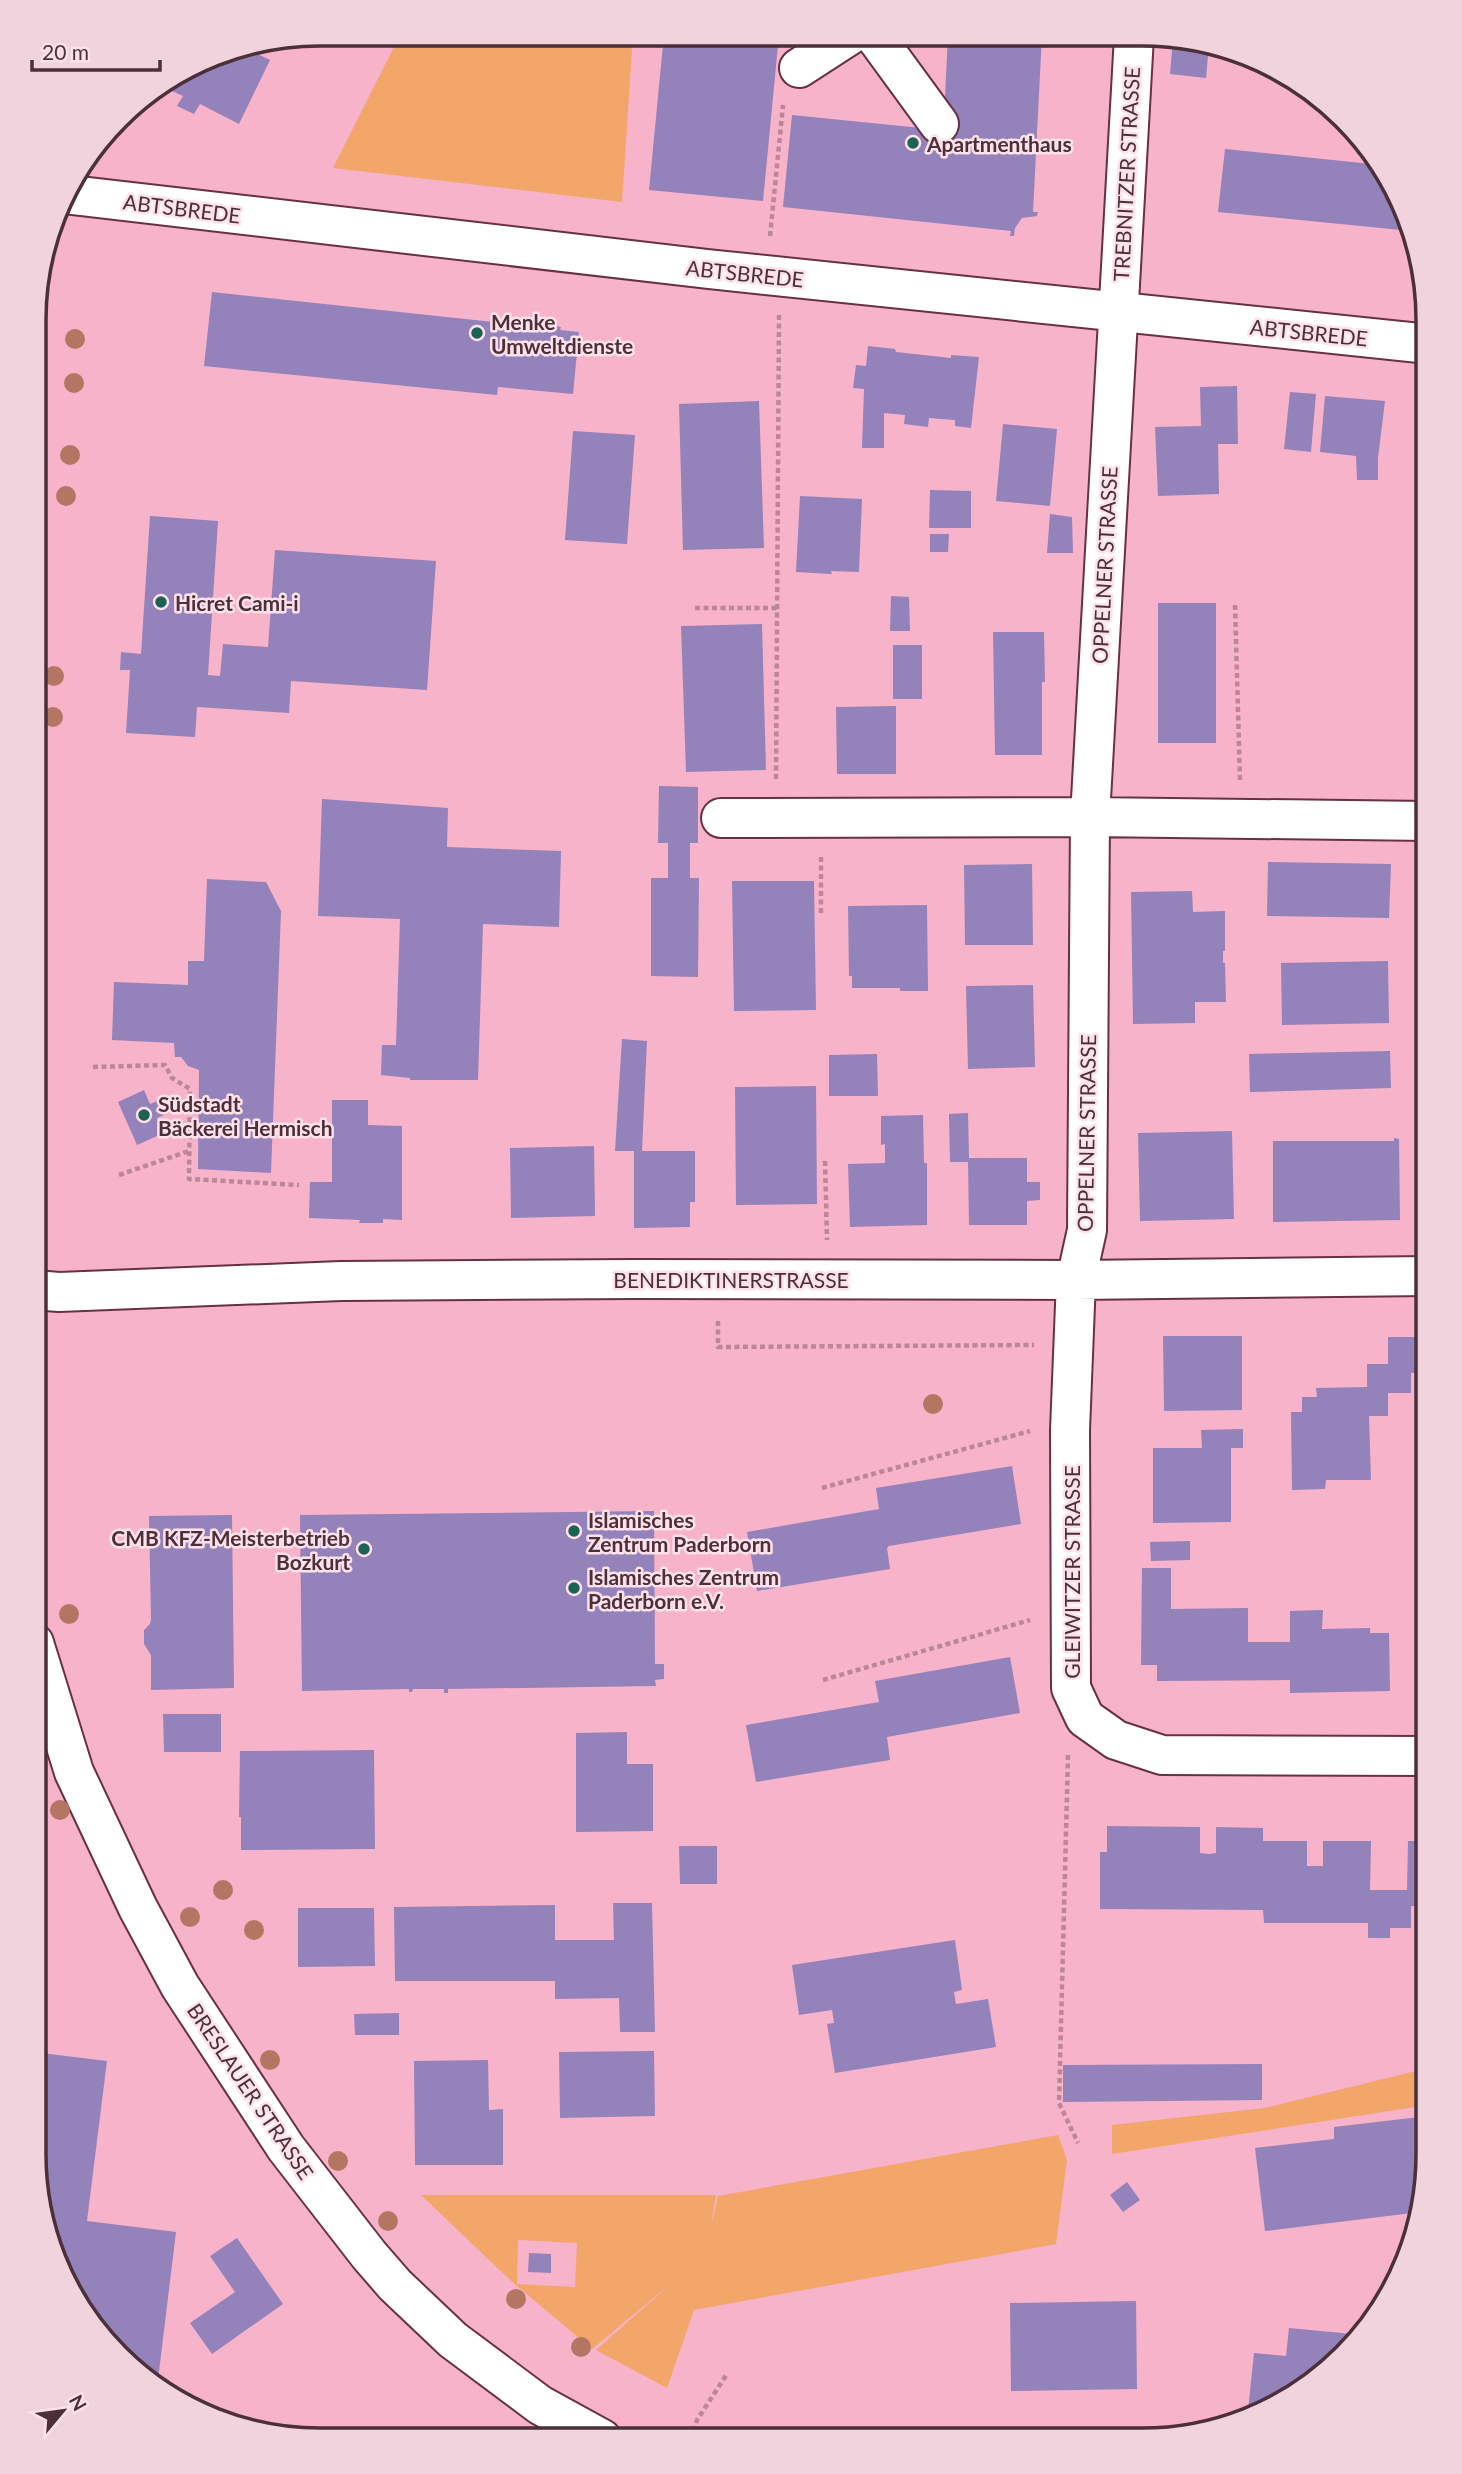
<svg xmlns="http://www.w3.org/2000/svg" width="1462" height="2474" font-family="Lato,sans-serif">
  <rect width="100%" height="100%" fill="#f7b3c9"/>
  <path fill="#f3a669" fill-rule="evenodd" d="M364,33L633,34L622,202L333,168L394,47Z
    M1428,2068V2105L1112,2154V2125L1265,2108Z
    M1058,2135L1067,2160L1056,2244L694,2310L667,2388L596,2350L674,2281L592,2349L510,2280L421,2195H716L711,2227L718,2196ZM518,2240L577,2243L575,2287L517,2284Z"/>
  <path fill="#9482ba" d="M664,34L779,35L763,201L649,190Z
    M948,35H1042L1033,212H1038L1037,216L1022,218L1015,228L1014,236H1010L1011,231L783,207L792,115L931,129L944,118Z
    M1173,40L1209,44L1206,78L1170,74Z
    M245,48L270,60L239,124L200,104L194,114L177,106L183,96L161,86L210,55Z
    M1225,149L1381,165L1407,210L1411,231L1218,212Z
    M212,292L541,327V324L561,327L560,330L579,332L573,394L498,387L497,395L204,366Z
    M868,346L895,349L896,352L951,358V355L979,357L971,428L955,426V420L929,418L928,427L904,424L905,415L884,413V448H862L864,389L853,388L856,365L866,366Z
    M1237,386L1238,444H1218L1219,494L1158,496L1155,427L1201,426L1200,387Z
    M1290,392L1316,394L1311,452L1284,449Z
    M1325,396L1385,401L1378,458V480H1357L1356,456L1320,452Z
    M759,401L764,548L683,550L679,404Z
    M1003,424L1057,429L1050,506L996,501Z
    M573,431L635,435L627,544L565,540Z
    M930,490L971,491V528H929Z
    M800,496L862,499L859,572L831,571L832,574L796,572Z
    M1050,514L1072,517L1073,553H1047Z
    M150,516L218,521L208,675L220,676L223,644L268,647L275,550L436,561L427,690L291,681L289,713L197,707L195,737L126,733L130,670H120L121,652L141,654Z
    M930,534H949L948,552H930Z
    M891,596L909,597L910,631H890Z
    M1158,603H1216V743H1158Z
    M762,624L766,770L686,772L681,626Z
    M993,632H1044L1045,682H1042V755H995Z
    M893,645H922V699H893Z
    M896,706V774H837L836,707Z
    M659,786L698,787V843H690V878H699L698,977L651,976V878H668V843H658Z
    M322,799L448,808L447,847L561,851L559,927L483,924L478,1080H410V1078L381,1075L382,1045H396L400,919L318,916Z
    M1268,862L1391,864L1389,918L1267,916Z
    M1032,864L1033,945H965L964,865Z
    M207,879L266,882L281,911L271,1173L198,1169L199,1070L188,1066L181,1057H175L174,1043L112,1040L114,982L188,985V961H204Z
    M732,881H814L816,1010L734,1011Z
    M1192,891L1193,912L1225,911V951H1223V963H1225L1226,1002H1195V1023L1133,1024L1131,892Z
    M927,905L928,991H900V988H852V976H849L848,906Z
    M1388,961L1389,1023L1282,1025L1281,963Z
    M1033,985L1035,1067L968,1069L966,986Z
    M622,1039L647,1041L642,1151H695V1202H690V1227L634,1228V1151H615Z
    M1390,1051L1391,1088L1250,1092L1249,1054Z
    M877,1054L878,1096H829V1055Z
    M816,1086L817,1204L736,1205L735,1087Z
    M144,1090L150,1104L162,1099L169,1113L157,1118L164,1133L137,1145L118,1102Z
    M332,1100H368V1125L402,1126V1220L383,1219V1223H359L360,1220L309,1218L310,1182H332Z
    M968,1113L969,1158H1027V1182H1040V1200L1027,1201V1225H969L968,1162H950L949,1114Z
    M923,1115L924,1163H927V1225L850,1227L848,1164L885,1163V1144L881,1145V1116Z
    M1232,1131L1234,1219L1140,1221L1138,1133Z
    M1394,1138L1399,1139L1400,1220L1273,1222V1141H1394Z
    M594,1146L595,1216L511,1218L510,1148Z
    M1163,1336H1242V1410L1164,1411Z
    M1388,1337H1428V1373H1411V1393H1388V1416H1369L1371,1480H1326L1325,1489L1292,1490L1291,1412H1302V1397H1317L1316,1388L1367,1387V1364H1388Z
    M1243,1429V1448H1231V1522L1153,1523V1448H1202L1201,1430Z
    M1012,1466L1021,1524L889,1546L887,1548L890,1569L757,1591L747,1532L879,1509L876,1488Z
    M654,1511L655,1664H664V1679L655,1680L656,1686L448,1689V1693H444V1689H413L412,1692H409V1689L302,1691L300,1515Z
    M232,1515L234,1688L151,1690V1655L144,1644V1630L150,1624L151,1619L149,1516Z
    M1190,1541V1560L1151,1561L1150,1542Z
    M1142,1568H1171V1609L1248,1608V1642H1290V1611L1323,1610L1322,1629L1370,1628V1633H1389L1390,1691L1290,1693V1680L1157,1681V1665H1141Z
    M1428,1625V1654L1420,1647V1633Z
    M1010,1657L1020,1713L887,1737L890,1760L756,1782L746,1725L879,1702L875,1681Z
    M163,1714H221V1752H164Z
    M627,1732V1764H653V1831L576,1832V1733Z
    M374,1750L375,1849L241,1850V1817H239L240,1751Z
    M1107,1826L1200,1827V1853L1209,1854L1216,1853V1827L1263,1828V1841H1307V1866H1323V1841H1371L1370,1890H1407L1408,1841H1428V1906H1411V1928H1390V1938H1368V1923H1264L1263,1910L1100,1909V1852H1107Z
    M679,1846H717V1884H680Z
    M613,1903H652L655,2032H620L619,1998L555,1999V1981H395L394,1907L555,1905V1940H614Z
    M298,1908H374L375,1966L298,1967Z
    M955,1940L962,1990L954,1992L956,2004L988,1999L996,2047L835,2073L827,2024L834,2023L832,2010L799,2015L792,1965Z
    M399,2013V2035H355L354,2014Z
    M654,2051L655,2116L560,2118L559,2052Z
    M33,2052L107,2061L87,2221L176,2232L157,2388L146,2382L92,2328L55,2264L33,2154Z
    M488,2060L489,2110L503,2109V2165H415L414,2061Z
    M1262,2064V2100L1063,2102V2065Z
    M1428,2116V2173L1420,2212L1265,2231L1255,2148L1334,2139V2127Z
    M1127,2182L1140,2200L1123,2212L1110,2195Z
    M237,2238L283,2304L212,2354L190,2323L235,2292L210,2256Z
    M529,2253L551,2254V2273L528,2272Z
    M1136,2301L1137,2389L1011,2391L1010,2303Z
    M1289,2328L1363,2335L1316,2382L1247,2420L1254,2353L1286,2356Z"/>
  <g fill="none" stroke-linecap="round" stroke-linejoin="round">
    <g stroke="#683045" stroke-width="42">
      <path id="minor" d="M874,35L939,124
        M1134,36L1090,817L1087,1230L1076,1280L1070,1430L1071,1688L1085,1718L1116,1740L1162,1755L1428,1756
        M799,68L850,35
        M63,194L708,269L1429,344
        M721,818L1090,817L1429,821
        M34,1290L59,1292L341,1281L636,1279L1076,1280L1428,1276
        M34,1643L74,1772L138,1908L180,1986L286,2148L369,2255L395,2285L453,2340L540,2405L602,2439"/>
    </g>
    <path stroke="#bc8698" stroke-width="4.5" stroke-dasharray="5 3.5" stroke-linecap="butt" d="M770,236L783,105
      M1235,605L1240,780
      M695,608H777
      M776,779L779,315
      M821,857V913
      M93,1067L165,1065L172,1078L190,1089L189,1179L299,1185
      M825,1161L827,1240
      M119,1175L189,1151
      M718,1321V1347L1034,1345
      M822,1488L1030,1431
      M823,1680L1030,1620
      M1068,1755L1059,2103L1078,2143
      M690,2439L697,2420L727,2374"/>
    <use href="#minor" stroke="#fff" stroke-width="38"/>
  </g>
  <g fill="#b47663">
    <circle cx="75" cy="339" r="10"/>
    <circle cx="74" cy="383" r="10"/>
    <circle cx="70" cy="455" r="10"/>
    <circle cx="66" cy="496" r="10"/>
    <circle cx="54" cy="676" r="10"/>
    <circle cx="53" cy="717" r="10"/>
    <circle cx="933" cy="1404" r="10"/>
    <circle cx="69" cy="1614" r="10"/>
    <circle cx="60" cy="1810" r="10"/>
    <circle cx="223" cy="1890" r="10"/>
    <circle cx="190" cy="1917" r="10"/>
    <circle cx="254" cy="1930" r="10"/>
    <circle cx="270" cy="2060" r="10"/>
    <circle cx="338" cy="2161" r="10"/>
    <circle cx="388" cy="2221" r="10"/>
    <circle cx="516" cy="2299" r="10"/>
    <circle cx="581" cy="2347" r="10"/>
  </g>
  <g fill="#1c6356" stroke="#fee1ea" stroke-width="2.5">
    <circle cx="913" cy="143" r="7"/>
    <circle cx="477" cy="333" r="7"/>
    <circle cx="161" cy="602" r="7"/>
    <circle cx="144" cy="1115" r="7"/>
    <circle cx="574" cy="1531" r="7"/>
    <circle cx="364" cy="1549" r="7"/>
    <circle cx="574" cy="1588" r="7"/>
  </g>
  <g text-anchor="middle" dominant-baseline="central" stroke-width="5" stroke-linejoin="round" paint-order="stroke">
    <g font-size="21" font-weight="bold" fill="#4b3039" stroke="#fee1ea" text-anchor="start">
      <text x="927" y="143">Apartmenthaus</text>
      <text x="491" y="321">Menke<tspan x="491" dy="24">Umweltdienste</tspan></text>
      <text x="175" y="602">Hicret Cami-i</text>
      <text x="158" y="1103">Südstadt<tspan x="158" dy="24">Bäckerei Hermisch</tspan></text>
      <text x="588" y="1519">Islamisches<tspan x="588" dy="24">Zentrum Paderborn</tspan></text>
      <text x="350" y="1537" text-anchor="end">CMB KFZ-Meisterbetrieb<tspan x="350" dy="24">Bozkurt</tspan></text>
      <text x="588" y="1576">Islamisches Zentrum<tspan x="588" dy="24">Paderborn e.V.</tspan></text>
    </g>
    <g font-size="21" fill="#4b3039" stroke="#fee1ea">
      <text transform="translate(1126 174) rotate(-87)">TREBNITZER STRASSE</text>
      <text transform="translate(182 208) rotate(7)">ABTSBREDE</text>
      <text transform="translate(745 273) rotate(6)">ABTSBREDE</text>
      <text transform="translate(1309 332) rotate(6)">ABTSBREDE</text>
      <text transform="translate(1104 565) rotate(-87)">OPPELNER STRASSE</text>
      <text transform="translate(1086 1133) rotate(-89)">OPPELNER STRASSE</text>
      <text x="731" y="1279">BENEDIKTINERSTRASSE</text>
      <text transform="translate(1071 1572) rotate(-90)">GLEIWITZER STRASSE</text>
      <text transform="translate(251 2091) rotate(56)">BRESLAUER STRASSE</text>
    </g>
  </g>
  <path d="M0 0H1462V2474H0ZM320 46H1142A274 274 0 0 1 1416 320V2154A274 274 0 0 1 1142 2428H320A274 274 0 0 1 46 2154V320A274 274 0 0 1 320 46Z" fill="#f0d3dc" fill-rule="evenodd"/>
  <path fill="none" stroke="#4b3039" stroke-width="3.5" d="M320 46H1142A274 274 0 0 1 1416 320V2154A274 274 0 0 1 1142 2428H320A274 274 0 0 1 46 2154V320A274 274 0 0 1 320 46Z"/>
  <g transform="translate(63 2411) rotate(61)" stroke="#fee1ea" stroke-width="5" paint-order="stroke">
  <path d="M0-5L12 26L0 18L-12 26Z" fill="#4b3039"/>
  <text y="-10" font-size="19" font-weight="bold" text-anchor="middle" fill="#4b3039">N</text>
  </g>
  <path d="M32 60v10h128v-10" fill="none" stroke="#4b3039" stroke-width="3.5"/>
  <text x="42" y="60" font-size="21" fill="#4b3039" stroke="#fee1ea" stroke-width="5" paint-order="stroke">20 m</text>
</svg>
